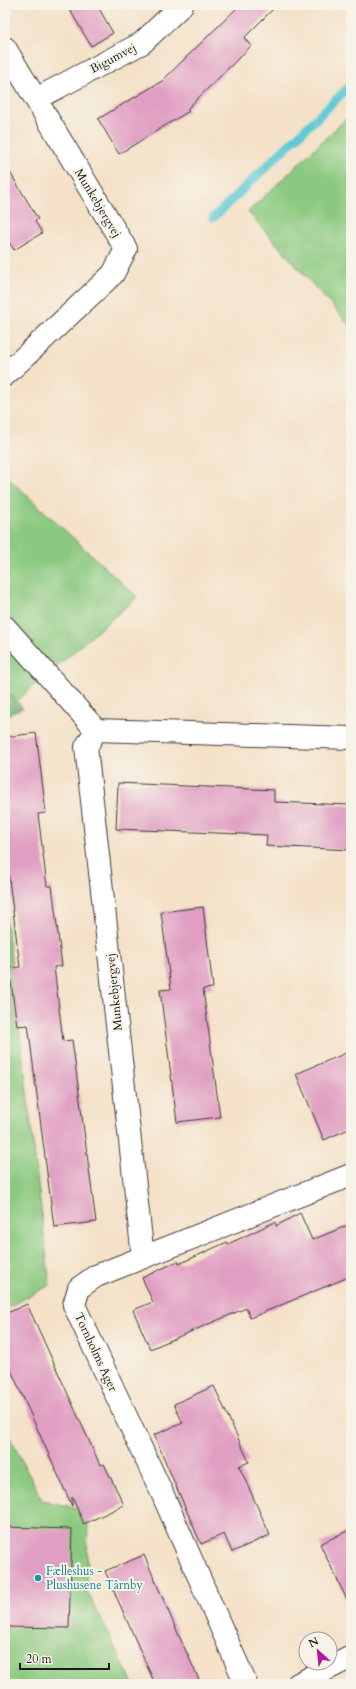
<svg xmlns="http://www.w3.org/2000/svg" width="356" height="1689" font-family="Cardo,serif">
  <rect width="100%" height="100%" fill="#f7f3e8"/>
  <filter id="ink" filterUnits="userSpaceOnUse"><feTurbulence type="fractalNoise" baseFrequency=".025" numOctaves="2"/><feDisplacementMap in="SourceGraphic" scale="8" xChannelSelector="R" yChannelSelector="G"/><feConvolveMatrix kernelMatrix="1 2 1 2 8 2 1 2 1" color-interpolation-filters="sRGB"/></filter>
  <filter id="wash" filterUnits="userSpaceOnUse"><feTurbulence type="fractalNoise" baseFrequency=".012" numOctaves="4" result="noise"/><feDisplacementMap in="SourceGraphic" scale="16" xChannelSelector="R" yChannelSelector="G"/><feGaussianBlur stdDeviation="0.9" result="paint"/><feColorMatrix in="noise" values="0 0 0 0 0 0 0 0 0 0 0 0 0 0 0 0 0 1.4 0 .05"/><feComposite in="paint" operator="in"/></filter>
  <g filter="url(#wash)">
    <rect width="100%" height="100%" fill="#f4e1c8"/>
    <path fill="#8ac97f" stroke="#53724e" d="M351,114V327L248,212Z
      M5,475L137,597L5,711Z
      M5,908L50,1285L5,1309Z
      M5,1428L42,1500L88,1511L87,1591L133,1684H5Z"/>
    <path fill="#6fad6e" stroke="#466445" d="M5,688L23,708L5,716Z"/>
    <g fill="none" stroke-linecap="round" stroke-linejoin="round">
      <path stroke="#5dc9d5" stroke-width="9" d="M213,218L351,85"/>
    </g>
    <g id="blocks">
      <path fill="#e09fc2" d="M67,5H97L113,33L91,46Z
        M240,5H277L244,38L251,46L187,109L189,111L119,154L98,119L162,81Z
        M5,164L38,219L35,221L42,233L14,250L5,236Z
        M36,733L46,813L38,814L47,886H52L62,966L54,967L63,1041L72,1040L96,1222L54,1227L28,1025L17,1026L9,968L20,967L8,871L5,872V737Z
        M118,783L274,790V802L351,805V850L266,846L267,835L116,829Z
        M203,907L213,988L203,989L220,1117L177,1122L160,990L171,989L161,912Z
        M351,1051V1128L324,1140L296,1074Z
        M300,1213L312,1240L351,1224V1276L250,1318L246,1308L150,1349L133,1310L153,1302L142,1278L178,1261L179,1264L227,1242L228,1244L275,1222L276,1226Z
        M27,1304L100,1465L104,1464L124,1505L84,1524L72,1497V1506L5,1357V1314Z
        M214,1386L249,1462L239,1466L270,1535L232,1552L224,1534L201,1544L154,1435L183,1423L174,1404Z
        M5,1527L72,1529L69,1628L5,1627Z
        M351,1529V1608L320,1544Z
        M144,1555L180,1638L201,1684H155L105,1571Z"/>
    </g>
  </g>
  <g filter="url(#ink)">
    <use href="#blocks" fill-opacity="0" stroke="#3c3a36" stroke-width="1"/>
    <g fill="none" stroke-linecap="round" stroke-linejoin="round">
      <g stroke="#3c3a36" stroke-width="24">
        <path id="street" d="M5,48L126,249L113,274L5,375
          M36,99L142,43L182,5
          M5,627L96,730L351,738
          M96,730L86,747L143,1257
          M246,1684L162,1493L74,1305L79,1288L96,1276L351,1175
          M298,1684L351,1657"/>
      </g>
      <use href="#street" stroke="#fff" stroke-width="22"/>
    </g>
  </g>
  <circle fill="#0f9aa8" stroke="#f7f3e8" stroke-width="1.5" cx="38" cy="1578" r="4"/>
  <g text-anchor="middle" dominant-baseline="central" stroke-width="4" stroke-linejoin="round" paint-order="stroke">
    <g font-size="12" fill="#1c1c1c" stroke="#f7f3e8">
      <text transform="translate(113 58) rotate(-28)">Bigumvej</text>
      <text transform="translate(98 203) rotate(59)">Munkebjergvej</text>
      <text transform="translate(114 992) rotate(-96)">Munkebjergvej</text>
      <text transform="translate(96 1352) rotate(65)">Tornholms Ager</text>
    </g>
    <g font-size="12" fill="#0d838f" stroke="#f7f3e8" text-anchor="start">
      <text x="46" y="1571">Fælleshus -<tspan x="46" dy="14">Plushusene Tårnby</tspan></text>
    </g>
  </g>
  <rect width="356" height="1689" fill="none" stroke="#f7f3e8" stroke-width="20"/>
  <g transform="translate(318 1651) rotate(333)"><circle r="19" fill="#f7f3e8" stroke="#9f9d96"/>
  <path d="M0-3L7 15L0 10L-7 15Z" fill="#b5179e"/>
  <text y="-6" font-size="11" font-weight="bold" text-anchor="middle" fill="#1c1c1c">N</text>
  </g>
  <path d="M20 1663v6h89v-6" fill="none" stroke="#1c1c1c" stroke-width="2"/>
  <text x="26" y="1663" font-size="12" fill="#1c1c1c" stroke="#f7f3e8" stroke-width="3" paint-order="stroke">20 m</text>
</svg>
